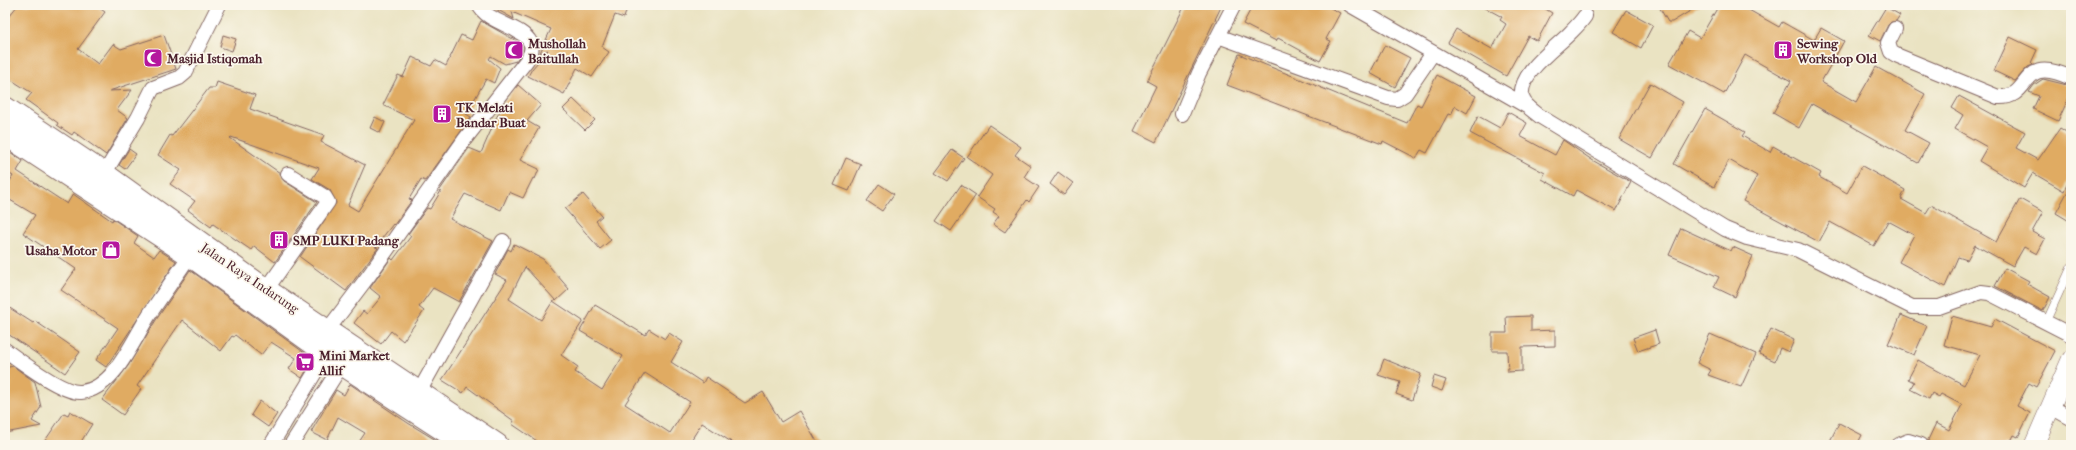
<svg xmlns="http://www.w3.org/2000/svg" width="2076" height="450" font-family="'IM FELL French Canon',serif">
  <rect width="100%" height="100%" fill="#fbf7ec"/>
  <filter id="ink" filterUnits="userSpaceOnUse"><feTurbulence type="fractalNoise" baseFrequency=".025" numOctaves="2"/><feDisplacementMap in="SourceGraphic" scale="8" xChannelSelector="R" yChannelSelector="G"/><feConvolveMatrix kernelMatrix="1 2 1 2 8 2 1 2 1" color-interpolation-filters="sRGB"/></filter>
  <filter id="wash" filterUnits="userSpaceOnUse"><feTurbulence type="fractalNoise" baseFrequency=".012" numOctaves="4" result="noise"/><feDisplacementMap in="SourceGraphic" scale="16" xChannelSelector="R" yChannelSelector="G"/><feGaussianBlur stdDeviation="0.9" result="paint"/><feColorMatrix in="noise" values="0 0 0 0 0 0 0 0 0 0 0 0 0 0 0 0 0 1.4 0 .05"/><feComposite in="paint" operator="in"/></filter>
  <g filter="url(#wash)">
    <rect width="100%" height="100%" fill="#eae3c2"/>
    <g id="blocks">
      <path fill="#e0ab62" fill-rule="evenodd" d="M18,5H95L105,12L78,49L98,64L113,44L121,49L164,35L176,69L109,91L132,90L117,110L128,118L106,155L74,132L72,135L57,125L58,123L26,100L32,93L5,76V21Z
        M489,5H628L624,18L615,15L602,47L609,52L592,77L577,68L564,94L528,76L532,69L548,50L540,53L551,29L512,12L514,19Z
        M1185,5H1222L1156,142L1134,131L1156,86L1147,81Z
        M1253,5H1325L1340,13L1326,39L1331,41L1320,61L1278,38L1276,41L1243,24Z
        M1480,5H1539L1552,13L1537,41L1528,36L1506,76L1448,43L1456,29L1492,49L1506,24L1500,20L1502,17Z
        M1658,5H1700L1672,22H1668Z
        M1719,5H1740L1779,27L1782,22L1814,40L1821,28L1844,41L1821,82L1856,102L1876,67L1925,94L1905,130L1929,143L1918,163L1812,104L1799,128L1773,113L1791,81L1745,55L1724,94L1669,64L1688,31L1700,38Z
        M1886,7L1900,15L1896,21L1891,22L1888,25L1880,41L1869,35Z
        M1626,10L1653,25L1641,48L1613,32Z
        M481,21L520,43L523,47L522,52L516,61L505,64L491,56L489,59L500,68L494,83L486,79L466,114L471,117L467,123L425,181L421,179L409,199L412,200L394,225L393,224L375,247L378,248L346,291L300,257L336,203L330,190L312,179L319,168L231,137L230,138L280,173L284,181L317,202L275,262L254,246L251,250L213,224L211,227L188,210L195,201L170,184L181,170L158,155L170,135L172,136L209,88H215L217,82L255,95L250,109L324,135L321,142L365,165L348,205L358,211L414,120L383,105L398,75L403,77L412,57L431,66L435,60L446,66L461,35L472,40Z
        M223,35L236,39L232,51L220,47Z
        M2010,37L2037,50L2031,63L2033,65L2028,67L2015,81L1994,71Z
        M1385,45L1410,58L1395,87L1370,73Z
        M1239,54L1407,123L1417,104L1421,106L1437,75L1476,96L1467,113L1455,106L1451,115L1448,114L1427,153L1421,150L1416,158L1383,141L1382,144L1227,85Z
        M2043,79L2071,86V93L2058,121L2033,109L2039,96L2029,92L2034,85Z
        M1650,83L1683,102L1652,158L1619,139Z
        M518,85L541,105L527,121L539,128L520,160L539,169L535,179L533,178L523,198L509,192L501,210L465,194L450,219L493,241L459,302L433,288L419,307L424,311L403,341L391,331L381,344L354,323L363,311L367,314L381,297L370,288L391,258L393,260L411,236L408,234L427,208L430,209L441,191L440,190L469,148L481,153L492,128L491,127L505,102Z
        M1959,96L2025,132L2016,148L2038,160L2060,128L2071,135V176L2064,191L2033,173L2024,188L1979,161L1987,147L1955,129L1963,115L1952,108Z
        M573,99L595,120L585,130L563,109Z
        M1705,109L1745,132L1742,136L1770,152L1773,146L1821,173L1819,177L1847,193L1862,166L1905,190L1901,199L1926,213L1931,205L1996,242L2020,199L2043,212L2032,232L2045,239L2037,254L2024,247L2013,266L1975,245L1967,260L1958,257L1945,287L1899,262L1914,235L1888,221L1874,246L1830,222L1819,242L1743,201L1757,176L1729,160L1714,187L1674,164Z
        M1508,112L1527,123L1520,136L1555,155L1563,140L1592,160L1631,182L1616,211L1576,190L1573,196L1542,179L1545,173L1470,133L1478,116L1500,128Z
        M375,117L385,122L380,133L370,128Z
        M989,125L1021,147L1015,155L1031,166L1024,177L1039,187L1029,202L1027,200L1005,232L993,224L999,216L993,212L995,209L977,197L992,175L967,157Z
        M129,149L136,154L125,169L119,165Z
        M952,150L964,158L948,181L935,173Z
        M10,152L23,161L17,171L67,204L73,194L112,221L113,219L138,236L134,243L154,257L159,250L176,261L106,367L96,360L118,328L61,290L76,269L23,233L35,215L5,197V189L13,176L5,171V161Z
        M846,158L861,164L849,191L834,185Z
        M1058,172L1073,183L1064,195L1050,184Z
        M879,184L894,194L882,211L867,201Z
        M961,185L976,195L951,231L936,221Z
        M2071,185V222L2056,213Z
        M583,194L602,216L596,221L611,240L600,249L565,209Z
        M1681,228L1731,251L1733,247L1753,256L1735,297L1714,287L1719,277L1669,255Z
        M514,244L543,259L569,289L556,301L525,267L509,299L541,320L553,301L583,321L561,355L578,367L575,372L602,390L623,356L580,331L595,305L645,335L649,329L665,339L669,333L683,342L671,362L703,383L706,377L745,403L763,392L781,422L799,411L819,445H736L702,423L688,445H534L537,441L512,424L514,421L496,408L467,387L463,393L442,380L507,280L495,274L508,249L511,251ZM645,373L690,402L670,433L625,404Z
        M2005,268L2029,281L2027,284L2050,297L2043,311L1995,286Z
        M190,270L313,359L302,378L289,369L296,358L271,342L261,355L235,335L234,337L232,336L221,351L182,320L137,386L141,389L123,415L102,400L128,366L156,320Z
        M5,305L33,323L35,321L80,352L65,373L5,332Z
        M1901,315L1927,326L1914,355L1888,344Z
        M1531,316V331L1555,330V346L1522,347V371L1508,372L1507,351H1492V333H1507L1506,317Z
        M1952,316L1991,327L1995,319L2055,351L2036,387L2029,383L2017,406L2030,413L2018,437L2014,435L2009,445H1929L1928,440L1936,423L1949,430L1962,405L1941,394L1939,397L1932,393L1929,399L1910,389L1914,382L1908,379L1918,360L1964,385L1980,355L1944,345Z
        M1771,329L1794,340L1789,352L1780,348L1775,361L1759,354Z
        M1655,330L1659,344L1638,351L1633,338Z
        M1710,334L1756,354L1741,387L1708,375L1711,370L1697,363Z
        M1384,359L1421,374L1412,400L1396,394L1400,382L1378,375Z
        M13,366L35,382L41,407L32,421L41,426L5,433V368Z
        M1434,376L1446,380L1442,391L1431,387Z
        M350,384L408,423L444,445H357L365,433L338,417L327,440L311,432L336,390L344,395Z
        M260,401L277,414L268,427L251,415Z
        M70,411L92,424L79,445H42L64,413L68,415Z
        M1839,423L1862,435L1857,445H1828Z"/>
    </g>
  </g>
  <g filter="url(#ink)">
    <use href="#blocks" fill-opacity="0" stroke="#826460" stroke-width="1"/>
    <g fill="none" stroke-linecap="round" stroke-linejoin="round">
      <g stroke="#826460" stroke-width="8">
        <path id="lane" d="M2046,322L2071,267"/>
      </g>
      <g stroke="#826460" stroke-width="16">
        <path id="street" d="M1350,5L1528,107
          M1585,16C1581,22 1576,27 1571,32C1557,47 1518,73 1522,97C1524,106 1535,112 1541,117L1725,229L1747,238L1798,250L1912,307H1939L1981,292L1989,293L2071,335
          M1895,29L1888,43L1891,52L1896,55L1998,97C2034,99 2017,53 2071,78
          M1218,36L1388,98L1397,99L1405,94L1433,53
          M1182,114L1199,73L1234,5
          M104,174L138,118L153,88L179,78L185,73L219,5
          M266,290L328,202L325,197L288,174
          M323,336L370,274L465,139L527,60C530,55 534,48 530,42C522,26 487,23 479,5
          M5,350C20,361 63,394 81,392C114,389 133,340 149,315C162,295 177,275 190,255
          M419,392L503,241
          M2051,407L2071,418
          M271,445L331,346
          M291,445L346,358
          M1899,445L1908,441L1921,445"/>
      </g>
      <g stroke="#826460" stroke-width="20">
        <path id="secondary" d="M2034,445L2071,360"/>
      </g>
      <g stroke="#826460" stroke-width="24">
        <path id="highway" d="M5,108L104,174L266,290L497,445
          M5,134L190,255L342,364L467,445"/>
      </g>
      <use href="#lane" stroke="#fff" stroke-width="7"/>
      <use href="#street" stroke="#fff" stroke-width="14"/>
      <use href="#secondary" stroke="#fff" stroke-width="19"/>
      <use href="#highway" stroke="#fff" stroke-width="22"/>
    </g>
  </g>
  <defs>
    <g id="mosque-square" transform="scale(1)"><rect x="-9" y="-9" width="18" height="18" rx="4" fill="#b5179e" stroke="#fbf7ec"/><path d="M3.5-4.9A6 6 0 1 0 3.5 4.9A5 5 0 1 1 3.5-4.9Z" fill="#fff"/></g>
    <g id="building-square" transform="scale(1)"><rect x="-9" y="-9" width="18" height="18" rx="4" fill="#b5179e" stroke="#fbf7ec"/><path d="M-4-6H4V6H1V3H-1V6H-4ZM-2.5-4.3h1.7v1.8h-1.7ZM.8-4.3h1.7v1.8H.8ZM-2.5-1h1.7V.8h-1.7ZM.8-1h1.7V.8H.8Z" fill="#fff"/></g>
    <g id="shop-square" transform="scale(1)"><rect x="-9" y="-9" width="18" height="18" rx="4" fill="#b5179e" stroke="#fbf7ec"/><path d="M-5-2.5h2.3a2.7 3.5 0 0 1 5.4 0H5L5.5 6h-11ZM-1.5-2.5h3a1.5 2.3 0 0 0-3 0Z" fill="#fff"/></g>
    <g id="supermarket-square" transform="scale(1)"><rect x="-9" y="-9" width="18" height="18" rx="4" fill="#b5179e" stroke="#fbf7ec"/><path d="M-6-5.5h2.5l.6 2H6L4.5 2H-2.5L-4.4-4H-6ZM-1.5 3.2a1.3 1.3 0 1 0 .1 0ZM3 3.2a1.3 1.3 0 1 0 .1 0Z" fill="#fff"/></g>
  </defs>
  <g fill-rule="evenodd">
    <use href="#mosque-square" x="514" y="50"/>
    <use href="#building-square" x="1783" y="50"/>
    <use href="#mosque-square" x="153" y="58"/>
    <use href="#building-square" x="442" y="114"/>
    <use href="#building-square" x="279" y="240"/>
    <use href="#shop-square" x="111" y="250"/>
    <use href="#supermarket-square" x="305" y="362"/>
  </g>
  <g text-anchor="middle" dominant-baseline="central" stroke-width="3.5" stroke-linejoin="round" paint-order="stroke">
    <g font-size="13" font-weight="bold" fill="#4a1f2b" stroke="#fbf7ec" text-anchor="start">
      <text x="528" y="43">Mushollah<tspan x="528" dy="15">Baitullah</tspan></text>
      <text x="1797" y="43">Sewing<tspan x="1797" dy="15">Workshop Old</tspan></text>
      <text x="167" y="58">Masjid Istiqomah</text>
      <text x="456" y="107">TK Melati<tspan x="456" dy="15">Bandar Buat</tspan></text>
      <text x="293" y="240">SMP LUKI Padang</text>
      <text x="97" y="250" text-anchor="end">Usaha Motor</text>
      <text x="319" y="355">Mini Market<tspan x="319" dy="15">Allif</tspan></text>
    </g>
    <g font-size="13" fill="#4a1f2b" stroke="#fbf7ec">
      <text transform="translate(250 278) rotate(34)">Jalan Raya Indarung</text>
    </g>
  </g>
  <rect width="2076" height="450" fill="none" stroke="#fbf7ec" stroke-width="20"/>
</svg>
